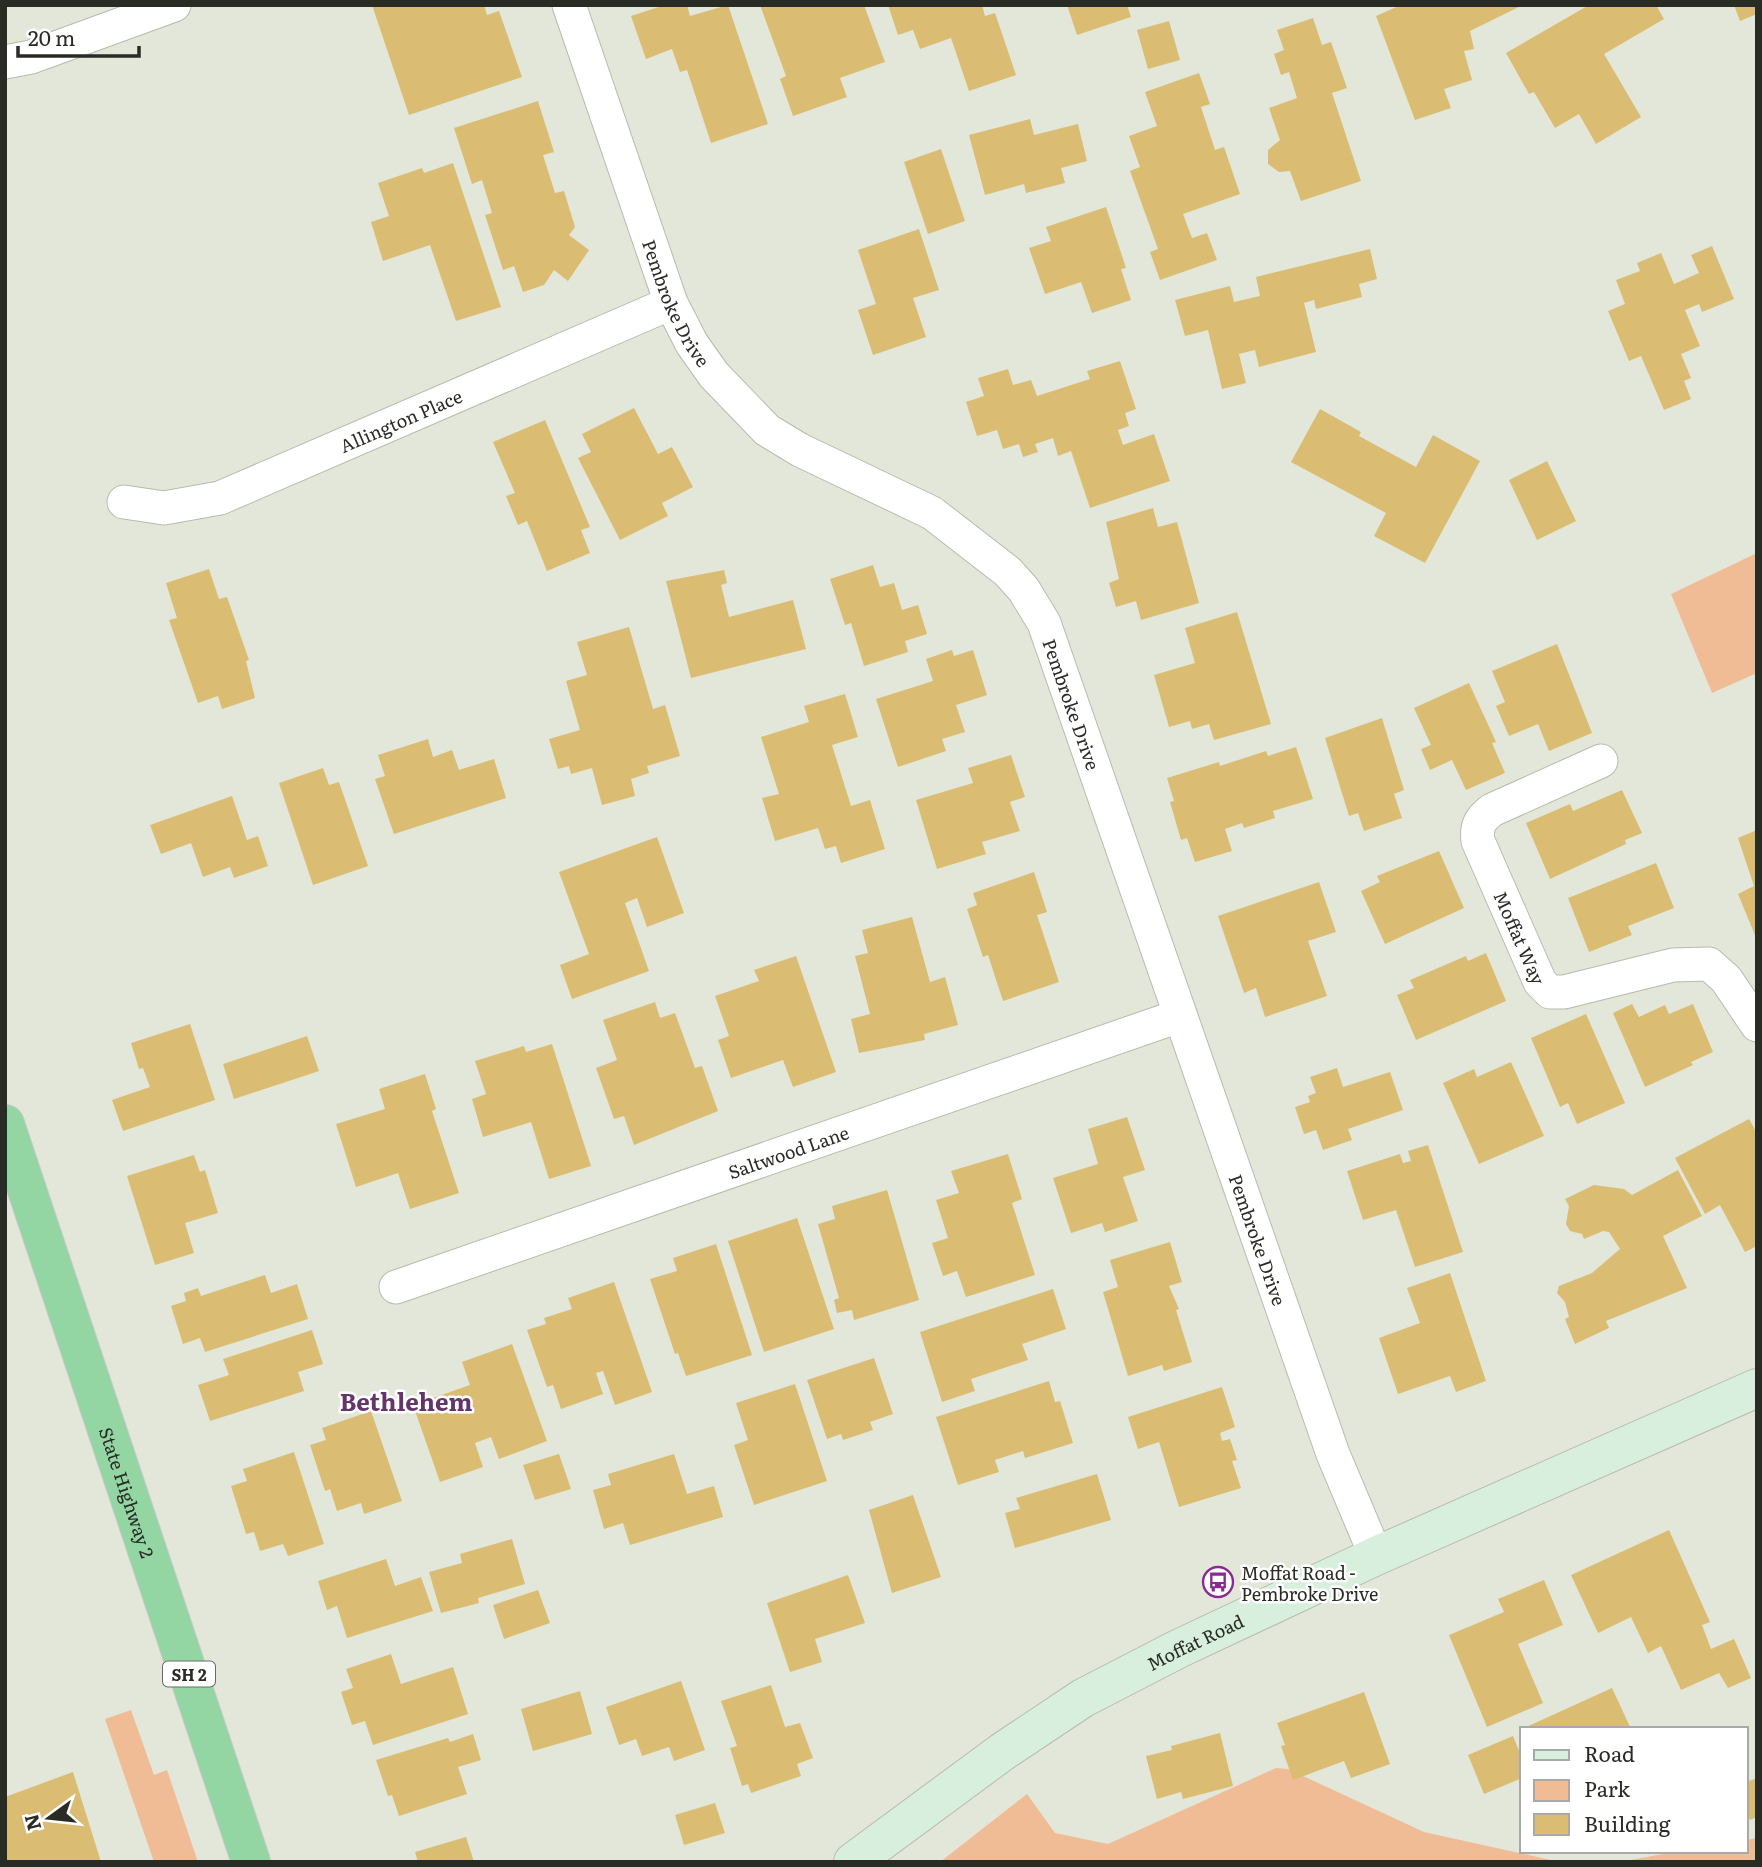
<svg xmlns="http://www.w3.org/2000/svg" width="1762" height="1867" font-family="Literata,serif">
  <rect width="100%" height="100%" fill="#e3e7d9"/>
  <path fill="#f0bc96" d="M1757,553V673L1712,693L1671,594Z
    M131,1710L154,1775L167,1770L198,1862H154L105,1719Z
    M1276,1768L1288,1769L1424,1832L1560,1862H940L1027,1794L1055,1833L1108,1844Z
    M1757,1838V1862H1619L1680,1851H1746V1840Z"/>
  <path fill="#dabd72" d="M372,5H484L487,15L499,11L522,77L409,115Z
    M665,5H687L690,16L728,5L768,124L711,143L687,70L680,72L672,49L646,59L631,16Z
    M760,5H864L885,62L840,78L847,97L793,116L780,79L786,76Z
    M888,5H982L985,16L995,13L1016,75L969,91L951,38L920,49L913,30L898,35Z
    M1067,5H1127L1131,17L1077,35Z
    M1401,5H1523L1470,31L1474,49L1464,51L1472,80L1444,89L1451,108L1415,120L1376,16Z
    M1589,5H1656L1664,19L1604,54L1641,117L1596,144L1579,114L1555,128L1534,92L1529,94L1506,53Z
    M1734,5H1757V14L1740,21Z
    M1313,18L1322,45L1331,42L1347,88L1332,93L1361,181L1301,201L1290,171L1279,172L1268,164V150L1280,140L1269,108L1297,98L1289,72L1281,75L1274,54L1284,50L1277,30Z
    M1169,21L1180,60L1148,69L1137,30Z
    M1199,73L1210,104L1201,107L1215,150L1224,147L1240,194L1183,214L1192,238L1207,233L1217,260L1160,280L1150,252L1158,249L1130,171L1140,167L1129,136L1157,126L1145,92Z
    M538,101L554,152L543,155L555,193L564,191L575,227L569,235L589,250L568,281L554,270L544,285L523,292L514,266L503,270L485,215L492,213L482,180L472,184L454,128Z
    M1030,119L1034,135L1078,124L1087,161L1061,168L1065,183L1026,193L1024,184L985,195L969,135Z
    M941,149L965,221L928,234L904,162Z
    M453,163L501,307L456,321L430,245L383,261L371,222L389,216L378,183L422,168L424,173Z
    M1106,207L1126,268L1121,269L1131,300L1092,313L1081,282L1045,294L1029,248L1051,241L1046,227Z
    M919,229L939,290L913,298L926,337L873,355L858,310L876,304L858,250Z
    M1712,246L1734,299L1702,312L1699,304L1685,310L1700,346L1681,354L1691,378L1684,381L1691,399L1664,410L1641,356L1629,361L1608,311L1625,304L1616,280L1640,271L1637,263L1661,253L1674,284L1699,273L1691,255Z
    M1370,249L1377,279L1359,284L1362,297L1316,309L1314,300L1304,303L1316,352L1259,367L1255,350L1239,354L1246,383L1222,389L1208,330L1185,336L1175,300L1230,286L1234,302L1260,296L1256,277Z
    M1120,361L1136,409L1125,413L1129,426L1118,430L1123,445L1154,434L1170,481L1090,508L1071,451L1058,456L1053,438L1035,444L1038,452L1023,457L1019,444L1003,449L997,430L977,436L966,402L984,396L978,378L1008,369L1013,385L1031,380L1037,396L1090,379L1087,371Z
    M634,408L658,454L672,447L693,487L662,503L668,516L620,540L578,458L591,452L582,434Z
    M1320,409L1361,432L1359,436L1416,467L1433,435L1480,461L1425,563L1374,536L1386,513L1291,462Z
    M545,420L590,527L581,530L590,553L547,571L527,521L518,525L506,496L515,493L493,442Z
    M1547,461L1576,521L1537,540L1509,480Z
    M1153,508L1158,527L1177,522L1199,603L1141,620L1136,601L1116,607L1109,583L1119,579L1106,522Z
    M873,565L880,587L894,583L902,610L918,605L927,634L905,641L908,652L864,666L851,623L845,625L830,579Z
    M209,569L219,599L227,597L249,660L246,661L255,698L222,709L218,696L198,703L169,620L177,618L166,583Z
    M724,570L727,583L721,585L729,617L793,600L806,649L691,678L666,581Z
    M1237,612L1271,724L1214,740L1209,724L1192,729L1190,721L1169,727L1154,675L1195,663L1185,628Z
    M629,627L653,709L665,705L680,756L647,766L649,773L631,779L635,796L602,805L592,768L571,774L569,766L558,769L549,739L580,730L566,681L587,675L577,642Z
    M1557,644L1592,733L1549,751L1538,724L1509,736L1496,706L1505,702L1492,671Z
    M952,650L954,656L973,650L987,695L956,705L965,732L942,739L946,751L898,767L876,699L933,681L926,659Z
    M1469,683L1496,742L1492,743L1505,773L1466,790L1452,760L1430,770L1421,749L1431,745L1414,708Z
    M845,694L858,737L832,745L851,806L870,800L885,849L841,863L836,846L825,849L818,828L775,841L762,798L779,794L761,737L809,722L804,706Z
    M1382,718L1404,790L1394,794L1402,818L1364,831L1358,813L1349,816L1325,738Z
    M428,739L433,757L452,750L459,770L494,759L506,798L394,834L375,779L385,776L378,755Z
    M1296,747L1313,799L1273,811L1275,818L1244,828L1242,823L1225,829L1232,851L1195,862L1187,838L1181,840L1170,802L1174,801L1167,778L1219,762L1220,766L1266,751L1268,756Z
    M1011,755L1025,797L1010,802L1020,831L982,842L986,854L937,869L916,800L973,783L968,768Z
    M323,768L329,785L339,782L368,866L313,885L279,783Z
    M1622,790L1642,833L1625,840L1626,844L1550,879L1526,823L1570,804L1573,811Z
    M232,796L247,840L258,836L268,866L234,878L230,867L203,877L191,843L161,854L150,825Z
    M1757,830V940L1738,894L1754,886L1738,838Z
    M657,837L684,913L647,927L637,898L625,903L649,971L572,999L560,965L589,954L559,872Z
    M1439,851L1464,908L1385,944L1361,891L1380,882L1377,876Z
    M1656,863L1674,908L1628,926L1632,935L1589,952L1568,898Z
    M1034,872L1047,912L1037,915L1059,982L1003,1001L988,955L983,957L967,909L977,905L973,893Z
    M1319,882L1336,932L1308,941L1327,996L1265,1017L1256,988L1244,993L1218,916Z
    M912,917L930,982L945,977L958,1025L924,1034L925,1040L859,1053L851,1019L870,1014L855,956L868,953L862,930Z
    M1486,953L1506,1001L1416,1040L1397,995L1414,988L1410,980L1466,956L1468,961Z
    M796,956L836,1072L793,1087L783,1060L731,1078L718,1040L729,1036L715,996L759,981L754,970Z
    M655,1002L660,1018L675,1013L695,1068L702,1066L718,1111L634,1145L624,1116L614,1119L596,1068L617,1060L603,1020Z
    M1632,1004L1639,1017L1665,1005L1669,1014L1693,1004L1713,1052L1691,1062L1693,1065L1645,1087L1613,1013Z
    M1586,1014L1625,1103L1577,1124L1568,1103L1560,1107L1531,1038Z
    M190,1024L215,1100L123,1131L112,1100L150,1087L143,1068L139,1069L131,1043Z
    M307,1036L319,1071L234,1099L223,1064Z
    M552,1044L591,1166L549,1179L531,1122L483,1137L472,1099L486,1094L475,1061L524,1046L526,1052Z
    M1511,1062L1544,1136L1479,1164L1443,1083L1474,1069L1477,1077Z
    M1337,1068L1343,1087L1390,1072L1403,1110L1348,1129L1352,1140L1323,1150L1316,1130L1304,1134L1295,1107L1310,1102L1308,1096L1316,1093L1310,1077Z
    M425,1074L436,1109L432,1111L459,1193L410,1209L398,1173L356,1187L336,1124L385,1109L379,1089Z
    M1127,1117L1145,1170L1123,1177L1138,1221L1105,1232L1102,1223L1071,1233L1053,1178L1098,1164L1088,1129Z
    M1749,1119L1757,1133V1246L1745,1252L1720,1205L1705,1214L1675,1158Z
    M1428,1145L1463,1252L1415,1267L1396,1210L1363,1220L1347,1171L1400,1154L1403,1163L1411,1161L1408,1151Z
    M1008,1154L1022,1199L1012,1203L1035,1275L966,1297L957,1271L943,1276L932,1243L948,1238L936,1200L959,1193L951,1171Z
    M194,1155L200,1172L205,1170L218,1213L185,1223L194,1253L155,1265L127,1176Z
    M1678,1170L1702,1216L1663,1236L1687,1288L1606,1321L1609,1328L1575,1344L1565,1319L1569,1317L1565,1302L1557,1293L1559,1286L1592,1273L1620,1249L1609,1232L1603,1231L1584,1239L1582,1234L1570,1231L1566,1224L1569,1206L1565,1199L1594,1185L1624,1189L1632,1195Z
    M887,1190L919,1300L854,1320L852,1310L837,1313L834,1300L839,1298L818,1224L835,1219L832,1206Z
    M797,1218L834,1329L764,1352L728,1241Z
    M1170,1242L1182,1282L1169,1286L1179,1309L1176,1310L1192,1362L1164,1371L1162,1365L1128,1376L1103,1292L1118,1287L1110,1260Z
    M716,1244L752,1355L686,1376L678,1353L675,1354L650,1279L677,1271L673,1258Z
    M1450,1273L1486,1381L1456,1392L1450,1376L1398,1394L1379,1338L1420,1323L1407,1288Z
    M265,1275L271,1293L297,1284L308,1319L205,1352L200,1338L183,1344L171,1306L186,1301L184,1293L198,1288L201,1296Z
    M614,1282L652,1392L615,1405L603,1371L596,1373L603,1394L561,1409L553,1385L547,1387L527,1330L546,1324L544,1318L572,1309L568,1298Z
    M1053,1289L1066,1329L1022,1344L1028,1360L971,1379L975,1391L942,1402L920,1332Z
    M312,1330L323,1364L298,1372L304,1391L210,1421L198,1385L229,1375L223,1359Z
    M512,1344L547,1441L499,1459L491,1437L475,1443L483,1467L440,1482L413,1405L470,1385L462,1362Z
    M874,1358L893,1414L870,1422L873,1430L843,1440L841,1434L827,1439L807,1380Z
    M1049,1381L1055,1402L1060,1401L1073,1443L1025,1458L1023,1451L995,1460L999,1472L958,1485L936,1417Z
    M795,1384L827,1481L754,1505L734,1445L748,1440L736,1403Z
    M1222,1387L1235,1427L1220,1433L1222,1441L1230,1439L1237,1460L1232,1461L1241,1488L1179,1507L1159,1442L1138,1449L1128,1417Z
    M371,1411L402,1501L364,1514L361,1503L337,1511L330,1489L325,1491L310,1445L326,1440L322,1428Z
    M294,1452L324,1544L288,1556L283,1544L260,1551L254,1532L246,1534L231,1486L247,1481L243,1469Z
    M559,1454L571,1489L535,1500L523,1465Z
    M674,1454L687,1494L714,1486L723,1517L630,1545L623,1523L604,1529L593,1490L611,1485L608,1474Z
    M1097,1474L1111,1520L1015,1548L1005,1513L1020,1509L1016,1498Z
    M913,1495L941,1577L892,1593L869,1510Z
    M1669,1530L1710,1622L1702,1625L1711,1649L1734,1639L1751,1678L1728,1688L1719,1673L1681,1690L1661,1646L1648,1653L1631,1617L1598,1633L1571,1575Z
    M512,1539L525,1584L478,1598L479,1603L441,1613L429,1572L462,1563L460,1554Z
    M386,1559L395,1586L421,1577L433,1611L347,1638L337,1606L327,1610L318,1581Z
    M848,1575L865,1623L815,1639L822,1662L790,1672L767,1603Z
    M1544,1580L1563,1625L1518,1644L1543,1703L1487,1727L1449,1635L1504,1612L1498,1599Z
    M538,1590L550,1623L504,1639L493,1605Z
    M391,1654L401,1684L453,1667L468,1714L373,1745L365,1721L352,1725L341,1692L353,1688L346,1669Z
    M681,1681L705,1750L674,1761L669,1747L642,1756L636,1739L619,1745L606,1707Z
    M771,1685L785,1727L800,1723L813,1758L797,1764L801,1776L751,1793L748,1784L742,1786L730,1748L737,1746L721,1701Z
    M1612,1688L1631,1729H1522Z
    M580,1691L592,1734L533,1751L521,1709Z
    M1364,1692L1390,1764L1351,1778L1344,1761L1293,1780L1281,1746L1285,1745L1277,1723Z
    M1220,1733L1233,1786L1183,1799L1181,1792L1157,1799L1146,1756L1172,1750L1171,1746Z
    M473,1734L481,1760L458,1767L467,1794L399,1816L392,1795L388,1796L376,1760L448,1738L450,1742Z
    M1513,1736L1522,1758V1778L1484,1794L1468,1755Z
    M73,1772L101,1862H5V1797Z
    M1757,1778V1817L1750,1820L1746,1810V1782Z
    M715,1803L725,1833L684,1845L675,1815Z
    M466,1837L474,1862H418L415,1852Z"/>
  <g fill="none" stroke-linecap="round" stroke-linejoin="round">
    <g stroke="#b7bbad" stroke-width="35">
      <g id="minor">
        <path id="s1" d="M569,5L671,303L692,344L714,375L767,430L800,450L932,513L1008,572L1024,590L1044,623L1333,1454L1376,1556"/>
        <path d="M5,62L31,57L174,5"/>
        <path id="s2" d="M124,502L164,508L220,498L671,303"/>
        <path id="s3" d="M1601,761L1492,810C1480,819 1476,826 1478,841L1540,982L1550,992H1564L1673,965L1709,964L1726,979L1757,1025"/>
        <path id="s4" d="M396,1287L1179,1016"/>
      </g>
    </g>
    <g stroke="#b7bbad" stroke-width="40">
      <g id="secondary">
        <path id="s5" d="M853,1862L1002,1752L1083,1698L1178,1649L1376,1556L1757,1388"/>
      </g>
    </g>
    <g stroke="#c7c8c6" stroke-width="40">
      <g id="trunk">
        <path id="s6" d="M5,1124L251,1862"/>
      </g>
    </g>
    <use href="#minor" stroke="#fff" stroke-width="33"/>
    <use href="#secondary" stroke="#d7efdc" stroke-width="38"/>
    <use href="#trunk" stroke="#94d6a3" stroke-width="38"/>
  </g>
  <defs>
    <g id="bus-ring" transform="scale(1.575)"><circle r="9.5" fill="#fff" stroke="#8a2992" stroke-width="1.5"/><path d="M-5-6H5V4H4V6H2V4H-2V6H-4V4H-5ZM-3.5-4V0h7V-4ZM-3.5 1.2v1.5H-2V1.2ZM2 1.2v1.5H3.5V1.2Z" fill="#8a2992"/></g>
  </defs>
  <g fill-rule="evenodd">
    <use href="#bus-ring" x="1218" y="1582"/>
  </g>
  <g text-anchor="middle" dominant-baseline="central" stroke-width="5" stroke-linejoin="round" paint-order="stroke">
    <rect fill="#fff" stroke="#696b66" stroke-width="2" x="163" y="1661.5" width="52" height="25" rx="5"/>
    <g font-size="16" font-weight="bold" fill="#292b25">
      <text x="189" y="1674">SH 2</text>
    </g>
    <g font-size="18" fill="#292b25" stroke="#fff">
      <text stroke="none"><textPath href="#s1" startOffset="317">Pembroke Drive</textPath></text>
      <text stroke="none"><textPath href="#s2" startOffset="294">Allington Place</textPath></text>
      <text stroke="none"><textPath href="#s1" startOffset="905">Pembroke Drive</textPath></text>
      <text stroke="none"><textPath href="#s3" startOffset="261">Moffat Way</textPath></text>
      <text stroke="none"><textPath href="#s4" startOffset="415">Saltwood Lane</textPath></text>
      <text stroke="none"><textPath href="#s1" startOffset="1472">Pembroke Drive</textPath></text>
      <text stroke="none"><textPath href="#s6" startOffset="388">State Highway 2</textPath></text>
      <text stroke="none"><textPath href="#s5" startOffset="408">Moffat Road</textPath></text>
    </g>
    <g font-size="18" fill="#292b25" stroke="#fff" text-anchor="start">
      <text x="1241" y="1572">Moffat Road -<tspan x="1241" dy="21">Pembroke Drive</tspan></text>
    </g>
    <g font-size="24" font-weight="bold" fill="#643568" stroke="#fff">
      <text x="406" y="1400">Bethlehem</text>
    </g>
  </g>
  <rect width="1762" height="1867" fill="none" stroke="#292b25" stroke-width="14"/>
  <rect x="1520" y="1727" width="228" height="126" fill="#ffffff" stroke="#a9aaa8" stroke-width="2"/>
  <rect x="1534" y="1750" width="35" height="10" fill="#d7efdc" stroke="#a9aaa8" stroke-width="2"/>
  <text x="1584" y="1762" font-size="21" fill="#292b25">Road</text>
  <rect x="1534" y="1780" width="35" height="21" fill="#f0bc96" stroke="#a9aaa8" stroke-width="2"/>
  <text x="1584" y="1797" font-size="21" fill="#292b25">Park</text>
  <rect x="1534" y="1814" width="35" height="21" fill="#dabd72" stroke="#a9aaa8" stroke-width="2"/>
  <text x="1584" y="1832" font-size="21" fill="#292b25">Building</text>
  <g transform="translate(49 1818) rotate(255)" stroke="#ffffff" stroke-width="5" paint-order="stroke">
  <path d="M0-5L12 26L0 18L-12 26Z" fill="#292b25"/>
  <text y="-10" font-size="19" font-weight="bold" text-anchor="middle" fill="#292b25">N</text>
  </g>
  <path d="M18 46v10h121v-10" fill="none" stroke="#292b25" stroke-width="3.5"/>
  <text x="28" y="46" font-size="21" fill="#292b25" stroke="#ffffff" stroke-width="5" paint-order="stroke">20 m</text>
</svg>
